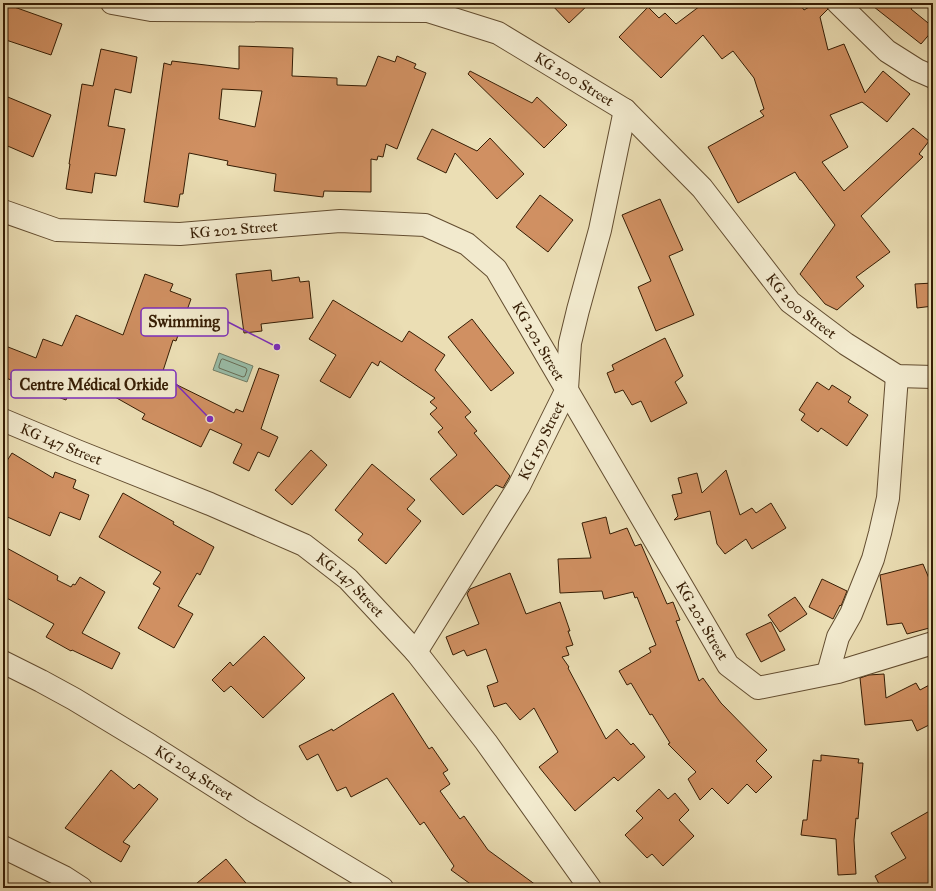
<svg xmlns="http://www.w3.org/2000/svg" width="936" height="891" font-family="'IM FELL Great Primer',serif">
  <rect width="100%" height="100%" fill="#ebdeb4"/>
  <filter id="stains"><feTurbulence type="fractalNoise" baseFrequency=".005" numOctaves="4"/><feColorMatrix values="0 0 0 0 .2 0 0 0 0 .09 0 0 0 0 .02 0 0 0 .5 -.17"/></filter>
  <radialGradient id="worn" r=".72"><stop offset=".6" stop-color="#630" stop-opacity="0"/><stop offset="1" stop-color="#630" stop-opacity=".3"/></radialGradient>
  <path fill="#99bda8" stroke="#717d66" d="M219,353L253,366L247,382L213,370Z"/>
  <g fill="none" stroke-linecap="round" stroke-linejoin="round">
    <path stroke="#686d56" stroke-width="1" d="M223,359L246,368L247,370L245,376L243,377L219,368V366L221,360Z"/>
  </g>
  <path fill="#d09062" stroke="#361d04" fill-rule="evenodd" d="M3,3L62,24L51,55L3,39Z
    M550,3H590L569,23Z
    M704,3H799L804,10L816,3H826V6L828,9L820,17L828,50L844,44L865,93L883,71L910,94L887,122L862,102L830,115L848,147L822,162L844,191L913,128L929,141L919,154L923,157L861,216L890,252L856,277L864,286L837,310L825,304L800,274L835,225L801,180H800L795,172L738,203L708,147L764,116L760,111L764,109L754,78L733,51L722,59L703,35L661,78L619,37L648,7L659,18L665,13L676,24Z
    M869,3H915L911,9L933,27V30L921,44Z
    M239,46L293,48L292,76L337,78V85L366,86L378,56L395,62L397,56L416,64L414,68L426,73L397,149L386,144L383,157L378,156L377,160L371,159V192L324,191L323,197L274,191L276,174L227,165L228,161L189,153L183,194H180L178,207L144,202L164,63L171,65L172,61L239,69ZM222,89L262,91L255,127L219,119Z
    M101,49L137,57L131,93L115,89L108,126L125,129L116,176L95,173L92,193L66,189L70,164H69L82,84L93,86Z
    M470,71L532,103L537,97L567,125L544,148L468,74Z
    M3,95L51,115L33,157L3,144Z
    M432,129L477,151L490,138L524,174L497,199L455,153L446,173L417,159Z
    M540,195L573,220L548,252L516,227Z
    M660,199L683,250L669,256L694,315L656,331L638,287L651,281L622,215Z
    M271,270L272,281L299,277L300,282L309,281L313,318L261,324L262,331L244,333L236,274Z
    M145,274L173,284L170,291L191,299L176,341L173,340L161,377L234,413L236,409L243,412L259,368L279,375L261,429L278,437L269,457L258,452L249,471L233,463L242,444L210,429L201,447L142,419L145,414L76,375L66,400L3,377V345L36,358L43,339L62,346L76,315L123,335Z
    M933,283V306L917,308L915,284Z
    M333,300L402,342L409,331L445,355L435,370L471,412L465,417L477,431L474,433L510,476L503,488L496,485L463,515L430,479L457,455L438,432L443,428L430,414L437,408L430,402L435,398L380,361L378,366L372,362L350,398L320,381L336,355L309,339Z
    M472,319L514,373L491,391L448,337Z
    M665,338L683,376L675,382L687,403L651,422L641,401L632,405L623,390L615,393L607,373L614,370L612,365Z
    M817,382L829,390L832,385L851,397L848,402L868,415L847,446L821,428L818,432L801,420L805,414L799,410Z
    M311,450L327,465L292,505L275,490L300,462Z
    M12,453L53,478L55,472L76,480L73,488L89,495L80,520L60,512L50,536L3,515V467Z
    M372,464L415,500L407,509L421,521L386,564L358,540L363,534L335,510Z
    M726,470L740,515L752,508L756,513L771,503L786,528L752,549L746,539L725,554L717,544L710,511L674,520L678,516L672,495L682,493L678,478L697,473L702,493Z
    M123,493L174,522L173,524L214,547L200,575L197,573L178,606L193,614L174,648L138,628L160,588L153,584L161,572L99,537Z
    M606,517L610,534L627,528L635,546L641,544L667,604L673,602L680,620L676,621L699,681L703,678L721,703L767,750L756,761L772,777L756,793L747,784L728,804L712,788L700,800L688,779L696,772L668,744L670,743L652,714L650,715L631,683L627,685L619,671L651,652L649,648L656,645L637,597L635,598L633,592L604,599L602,591L560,593L558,559L591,558L582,523Z
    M3,546L58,576L57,580L71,587L73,584L75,585L80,577L105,592L82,633L120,653L112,669L72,650L71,651L46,637L54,624L3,596Z
    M923,564L933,588V627L907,634L902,623L887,625L880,575Z
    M510,573L526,614L560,602L570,631H568L573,645L566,647L569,655L562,657L569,667L568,668L606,739L617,729L631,745L633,743L645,757L618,781L614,777L575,811L539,767L558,752L534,708L520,720L506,703L494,707L487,686L498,682L486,649L467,656L464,650L453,655L446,637L479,624L467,594L470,589Z
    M822,579L847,591L841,606L840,605L833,619L809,607Z
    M795,597L807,614L780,632L768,615Z
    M771,622L785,650L761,662L746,634Z
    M264,636L305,678L263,718L231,686L224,692L212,680L230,662L233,666Z
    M884,674L886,698L916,683L920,690L933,683V723L917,731L912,720L865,725L860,678L869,675Z
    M393,693L429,749L432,747L448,770L443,773L450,784L440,791L460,819L464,816L488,850L540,888H476L451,870L454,866L424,822L420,825L387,778L351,797L346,787L337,791L318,754L307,760L299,746L332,729L333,731Z
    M821,755L859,759L858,763H863L858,819L856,818L854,840L856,874L838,875L836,839L801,835L803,820H807L813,760L821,761Z
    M111,770L134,789L139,784L158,799L123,842L130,846L121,862L65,828Z
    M659,789L668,799L675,793L689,810L679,820L694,836L663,866L652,854L647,858L625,835L643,818L636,811Z
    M933,809V888H881L875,876L906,858L891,833Z
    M226,859L250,888H191Z"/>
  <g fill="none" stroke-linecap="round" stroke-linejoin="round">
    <g stroke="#634d30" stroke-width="24">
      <g id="street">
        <path id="s1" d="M112,3L151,10L428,11L498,33L625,110L702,188L790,302L846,344L897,376L933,377"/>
        <path d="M838,3L887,51L917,70L933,77"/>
        <path id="s2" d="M3,211L57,230L114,232L180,234L340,221L425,225L467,244L496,269L728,665L758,688L838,672L933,643"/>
        <path id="s3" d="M3,420L77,451L210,504L304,545L348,579L416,652L486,742L590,888"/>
        <path id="s4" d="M416,652L519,486L567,389L570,343L578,310L600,230L625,110"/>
        <path id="s5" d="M3,662L41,681L74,699L150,745L252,810L382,888"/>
        <path d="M828,673L838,637L851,614L873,559L880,533L888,498L897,376"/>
        <path d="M3,847L64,877L81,888"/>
      </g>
    </g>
    <use href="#street" stroke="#f2eace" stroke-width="22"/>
  </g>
  <g text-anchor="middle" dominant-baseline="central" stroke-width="3" stroke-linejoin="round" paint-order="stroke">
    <g font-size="15" fill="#361d04" stroke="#f2eace">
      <text stroke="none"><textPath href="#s1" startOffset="479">KG 200 Street</textPath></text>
      <text stroke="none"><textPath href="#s2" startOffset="234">KG 202 Street</textPath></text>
      <text stroke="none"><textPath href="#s1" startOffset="803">KG 200 Street</textPath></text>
      <text stroke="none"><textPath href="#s2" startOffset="594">KG 202 Street</textPath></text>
      <text stroke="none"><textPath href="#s4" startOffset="246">KG 159 Street</textPath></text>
      <text stroke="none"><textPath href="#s3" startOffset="63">KG 147 Street</textPath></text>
      <text stroke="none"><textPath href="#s3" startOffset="387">KG 147 Street</textPath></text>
      <text stroke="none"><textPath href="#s2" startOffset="918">KG 202 Street</textPath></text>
      <text stroke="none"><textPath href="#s5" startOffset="221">KG 204 Street</textPath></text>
    </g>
  </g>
  <path fill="none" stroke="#7b2cbf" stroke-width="1.5" d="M277 347L228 322M210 419L176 384"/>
  <g fill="#7b2cbf" stroke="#f2eace" stroke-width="1.5">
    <circle cx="277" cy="347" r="4"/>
    <circle cx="210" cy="419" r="4"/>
  </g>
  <g fill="#f2eace" stroke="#7b2cbf" stroke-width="1.5">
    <rect x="141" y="308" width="87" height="28" rx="4"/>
    <rect x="11" y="370" width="165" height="28" rx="4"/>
  </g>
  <g font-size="16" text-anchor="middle" font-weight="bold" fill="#361d04">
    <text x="184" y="327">Swimming</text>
    <text x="94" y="390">Centre Médical Orkide</text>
  </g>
  <rect width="936" height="891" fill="none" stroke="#ebdeb4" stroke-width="16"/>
  <rect x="4" y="4" width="928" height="883" fill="none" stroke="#361d04" stroke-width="2"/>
  <rect x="8" y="8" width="920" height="875" fill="none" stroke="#361d04"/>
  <rect width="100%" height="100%" filter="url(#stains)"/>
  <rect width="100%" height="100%" fill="url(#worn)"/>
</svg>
